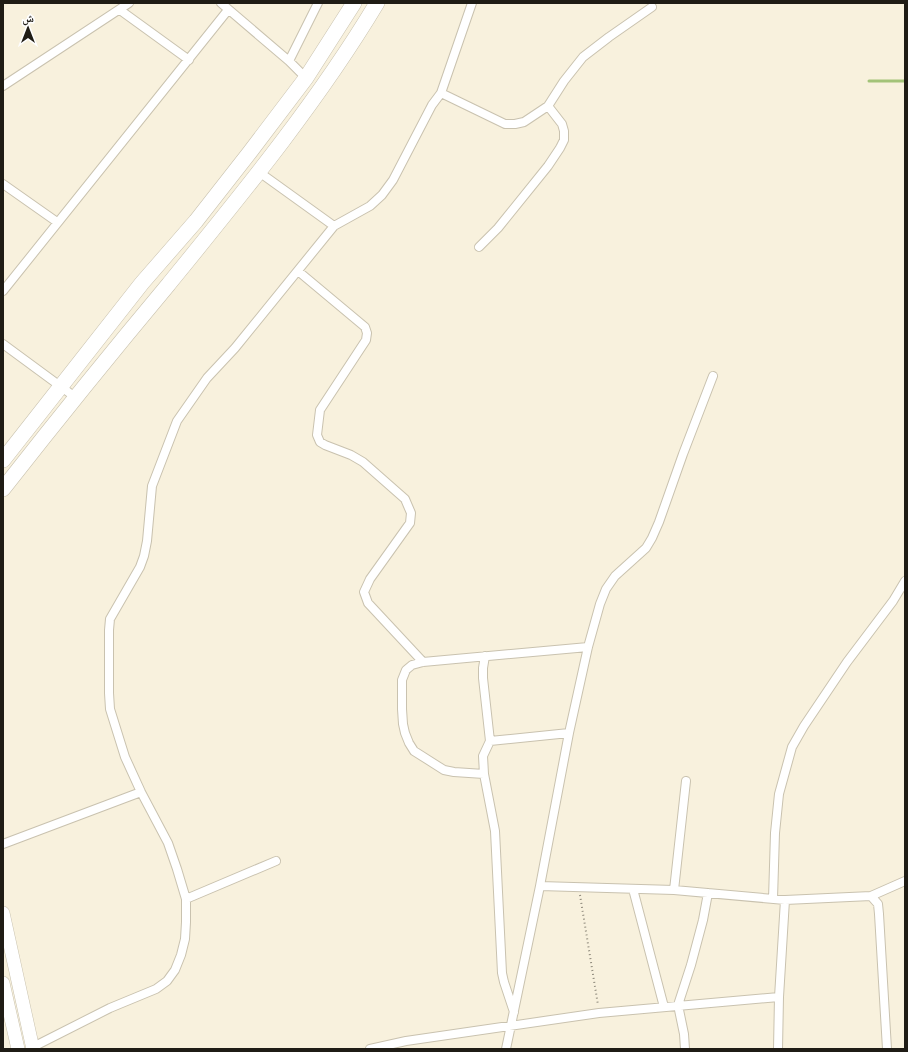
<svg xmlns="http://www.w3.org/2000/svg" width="908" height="1052" font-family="Roboto,'Noto Naskh Arabic',sans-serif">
  <rect width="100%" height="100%" fill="#f8f1dd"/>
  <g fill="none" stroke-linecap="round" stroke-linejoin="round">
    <path stroke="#a3c378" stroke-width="3" d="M869,81H905"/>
    <g stroke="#c9c2af" stroke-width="10">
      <path id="street" d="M221,3L289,61L306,78
        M120,10L189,60
        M289,61L318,3
        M3,86L129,3
        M441,93L505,124H515L524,122L548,106L564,81L583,57L609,37L652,7
        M259,172L334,226
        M3,184L57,222
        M479,247L498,228L548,166L560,148L564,140V131L562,124L548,106
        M298,271L365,327L367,333L366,340L320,410L317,435L320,442L325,445L351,455L363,462L405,499L411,513L410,523L370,579L364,592L368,603L423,662
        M3,291L228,10
        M3,344L75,397
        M485,656L483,668V678L490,741L483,756L484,774L495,831L502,973L504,982L514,1012
        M490,741L569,733
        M484,774L454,772L444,770L414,751L409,743L405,733L403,724L402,709V680L406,670L412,665L423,662L588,647
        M3,844L141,792
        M540,886L674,890L785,900L871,896L905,881
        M633,889L664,1007
        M674,890L686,781
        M871,896L878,904L879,914L887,1049
        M186,899L276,861
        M773,899L775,833L779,794L792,747L804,726L847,662L893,601L905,581
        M33,1047L110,1008L156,989L167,981L175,970L181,955L185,939L186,922V899L177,869L168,843L141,792L125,757L110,709L109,693V630L110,619L140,567L144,556L147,541L152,486L177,421L207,378L235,348L334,226L370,206L382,195L393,180L432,105L441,93L472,3
        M370,1049L406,1041L599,1013L779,997
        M506,1049L540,886L569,733L588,647L600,604L606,589L615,576L646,548L652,538L659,522L683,454L713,376
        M685,1049L684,1034L678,1005L691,965L703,920L708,893
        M778,1049L779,997L785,900"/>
    </g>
    <g stroke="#c9c2af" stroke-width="14">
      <path id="primary" d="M3,913L33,1049
        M3,983L18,1049"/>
    </g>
    <g stroke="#c9c2af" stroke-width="16">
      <path id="highway" d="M3,460L142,283L196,221L250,152L306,78L354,3
        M3,489C57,420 112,352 168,285C242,194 317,103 377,3"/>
    </g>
    <path stroke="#8e897b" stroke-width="2" stroke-dasharray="1 3" stroke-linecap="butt" d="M580,895L598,1005"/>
    <use href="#street" stroke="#fff" stroke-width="8"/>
    <use href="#primary" stroke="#fff" stroke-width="13"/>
    <use href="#highway" stroke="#fff" stroke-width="15"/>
  </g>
  <rect width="908" height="1052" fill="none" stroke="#1f1c15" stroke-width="8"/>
  <g transform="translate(28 28)" stroke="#fefefe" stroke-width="3" paint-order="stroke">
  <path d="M0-3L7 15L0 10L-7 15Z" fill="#1f1c15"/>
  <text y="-6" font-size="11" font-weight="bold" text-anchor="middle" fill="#1f1c15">ش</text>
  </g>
</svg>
